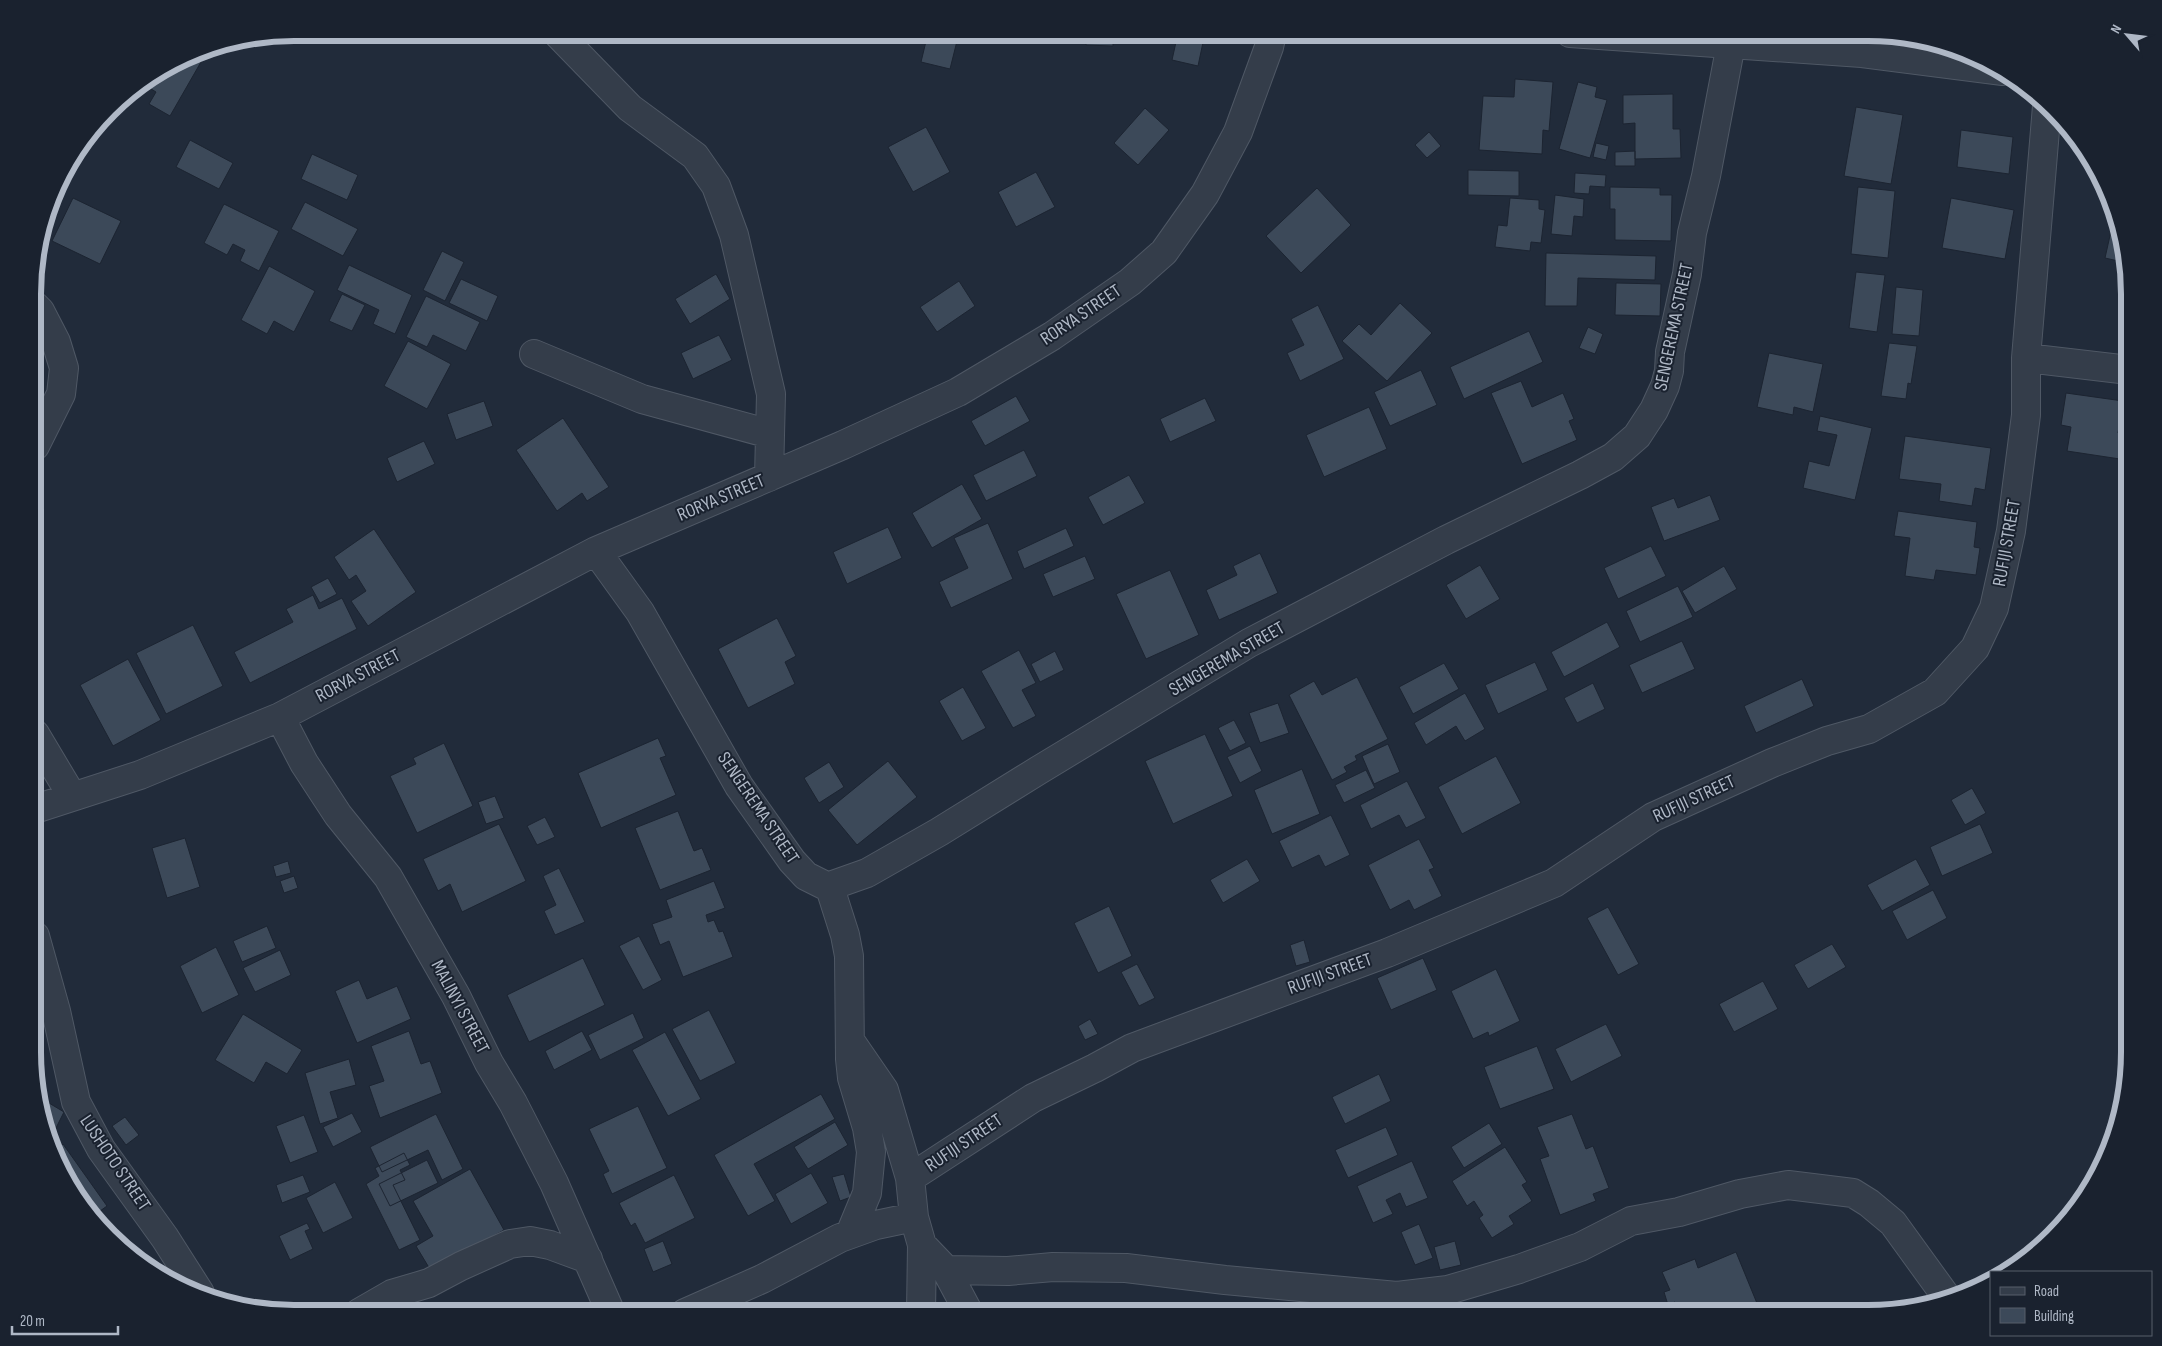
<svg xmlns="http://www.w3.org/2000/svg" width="2162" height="1346" font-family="'Sofia Sans Condensed',sans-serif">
  <rect width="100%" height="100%" fill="#212b3a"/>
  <path fill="#3c4959" stroke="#1c2431" d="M928,33H959L950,69L921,62Z
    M1086,33H1113V46L1086,45Z
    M1178,33H1205L1198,66L1172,60Z
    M199,51L205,55L170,116L149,104L156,92L143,84Z
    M1515,79L1553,82L1549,131L1543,130L1542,154L1479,150L1483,96L1514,97Z
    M1578,82L1597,87L1595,97L1607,100L1590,158L1559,149Z
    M1673,94V129H1680L1681,158L1635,159V123L1623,124V95Z
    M1856,107L1903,115L1891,184L1844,176Z
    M1145,108L1169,130L1138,165L1114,143Z
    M926,127L950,172L913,192L888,147Z
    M1961,130L2013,137L2009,174L1957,167Z
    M1429,132L1441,146L1427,158L1415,145Z
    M190,140L233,163L219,189L176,167Z
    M1596,143L1609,146L1606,160L1593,157Z
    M1635,151V166H1615V152Z
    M312,154L358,175L347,200L301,179Z
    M1468,170L1519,171V196L1468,195Z
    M1036,172L1055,207L1016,227L998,192Z
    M1575,173L1606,175L1605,187L1590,186L1589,194L1574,193Z
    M1610,187L1660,188V195H1672L1671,241L1615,240V209H1610Z
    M1858,187L1895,191L1888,258L1851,254Z
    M1317,188L1351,225L1301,273L1266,236Z
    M1555,195L1584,199L1583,217L1574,216L1572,236L1551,234Z
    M73,198L121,221L100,264L52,241Z
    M1510,198L1539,200V209L1545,210L1541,243L1531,242L1530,251L1495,247L1498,225L1507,226Z
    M1951,198L2014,210L2005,259L1942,248Z
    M305,202L358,229L343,256L291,229Z
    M224,204L279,231L259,271L240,261L245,250L233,244L227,255L204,243Z
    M2111,231L2122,233L2127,263L2105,258Z
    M442,251L464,262L445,301L423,290Z
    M1546,253L1656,256L1655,280L1578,278L1577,306H1545Z
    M349,265L412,295L395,334L373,324L379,310L337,290Z
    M269,266L315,291L294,332L274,321L267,334L241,320Z
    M1856,272L1885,275L1877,332L1849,328Z
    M716,274L730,299L690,324L675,299Z
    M461,279L498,296L487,321L449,303Z
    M959,281L975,306L937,332L920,307Z
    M1616,283L1661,284L1660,316L1615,315Z
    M1896,287L1923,290L1919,336L1892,334Z
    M342,294L365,305L352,331L329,321Z
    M426,296L480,322L466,351L433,335L427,347L406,337Z
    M1400,303L1432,333L1387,381L1342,341L1359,324L1371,335Z
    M1318,305L1344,359L1300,381L1287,353L1304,345L1291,319Z
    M1588,327L1603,334L1595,354L1579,348Z
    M1529,331L1543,362L1464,399L1450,367Z
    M719,335L732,360L693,379L681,353Z
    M408,341L451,364L427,409L384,386Z
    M1889,343L1917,346L1911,384L1908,383L1906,399L1881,396Z
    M1769,353L1823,364L1813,412L1794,407L1793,415L1757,407Z
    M1421,370L1437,405L1390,426L1374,392Z
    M1521,381L1532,407L1563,393L1574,419L1569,421L1577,440L1522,464L1491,393Z
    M2066,393L2123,401L2118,433L2124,435L2120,459L2067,451L2071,427L2061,425Z
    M1016,396L1030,421L985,446L971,421Z
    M1205,398L1216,421L1170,442L1160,419Z
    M484,401L493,426L456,440L447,414Z
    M1369,407L1387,449L1324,477L1306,435Z
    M1820,416L1872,428L1855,500L1803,488L1809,461L1829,466L1837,435L1817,431Z
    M563,418L609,487L587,501L582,493L557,511L516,450Z
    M1905,436L1991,448L1985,490L1975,488L1972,506L1939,501L1941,484L1899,479Z
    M424,441L435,464L397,482L387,458Z
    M1024,450L1037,476L986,501L973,475Z
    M1129,475L1145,503L1103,525L1088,497Z
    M962,484L982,519L932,548L912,513Z
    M1710,495L1720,520L1664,541L1651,507L1674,498L1678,508Z
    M1898,511L1977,522L1974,547L1980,548L1976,575L1936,570L1934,580L1905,576L1910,538L1894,536Z
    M988,523L1013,579L951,608L939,582L968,568L954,538Z
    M888,527L902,558L847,584L833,552Z
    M1066,528L1074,546L1024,569L1017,551Z
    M374,529L416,592L368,626L351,601L366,591L356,575L349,580L334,557Z
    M1651,546L1666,576L1618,599L1604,568Z
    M1260,553L1278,593L1219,620L1206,590L1237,575L1233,566Z
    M1085,556L1095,579L1053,597L1043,574Z
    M1480,565L1500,599L1466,619L1446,585Z
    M1724,566L1737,589L1695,613L1682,591Z
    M1170,570L1199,635L1146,659L1116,594Z
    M328,578L337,594L320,603L311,587Z
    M1678,586L1693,617L1640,642L1626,611Z
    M313,595L319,609L342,598L357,629L250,683L234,652L293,622L286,609Z
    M777,618L796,656L785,662L795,684L748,708L718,649Z
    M1607,622L1620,647L1564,677L1551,652Z
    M193,625L223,686L166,714L136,653Z
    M1682,641L1695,669L1642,693L1629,665Z
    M1019,650L1036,683L1022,690L1036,716L1013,728L981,671Z
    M1055,651L1064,670L1040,682L1031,664Z
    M128,659L161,720L113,746L80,685Z
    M1535,662L1548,690L1498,714L1485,685Z
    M1444,663L1459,689L1413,714L1399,687Z
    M1357,677L1388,739L1355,756L1357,760L1344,767L1347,772L1332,780L1289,695L1314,681L1322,695Z
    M1802,679L1814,706L1756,733L1744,706Z
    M1593,683L1605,709L1577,723L1564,698Z
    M963,687L986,728L962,741L939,701Z
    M1465,693L1485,729L1465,741L1456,726L1426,745L1414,723Z
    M1278,703L1289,733L1260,743L1249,713Z
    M1234,720L1246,743L1230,751L1218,728Z
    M1205,734L1233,796L1173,824L1145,761Z
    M658,738L666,756L660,758L676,795L601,828L578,773Z
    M444,743L473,806L417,833L390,776L416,764L413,758Z
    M1388,744L1400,772L1374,784L1362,756Z
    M1250,746L1262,771L1240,783L1227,757Z
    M1496,756L1521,803L1462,834L1438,787Z
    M888,761L917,797L857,845L828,810Z
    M829,762L844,787L819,803L804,778Z
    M1302,769L1320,814L1272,834L1254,790Z
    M1366,770L1375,788L1344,803L1335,785Z
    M1407,781L1426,818L1406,828L1399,815L1371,829L1360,805Z
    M1972,788L1986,813L1965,825L1951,800Z
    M495,796L504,818L486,824L478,802Z
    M678,811L694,851L702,848L711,870L660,890L635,828Z
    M1331,815L1350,855L1325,867L1319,855L1292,868L1279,841Z
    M545,817L555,837L537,845L527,826Z
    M499,824L526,881L462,912L450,884L438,891L423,859Z
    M1980,824L1993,853L1942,876L1930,847Z
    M185,838L200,887L167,898L152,848Z
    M1419,839L1434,868L1429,870L1442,896L1414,910L1409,900L1390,910L1368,865Z
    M1247,859L1260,881L1223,903L1210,880Z
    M1916,859L1930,885L1882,911L1867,885Z
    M288,861L291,873L276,877L273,866Z
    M559,868L585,922L555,935L544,911L556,905L543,876Z
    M294,876L298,888L284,893L280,881Z
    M714,881L725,908L706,915L708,922L714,920L719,932L723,931L733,957L683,977L669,941L660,945L652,924L672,917L666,900Z
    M1933,890L1947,918L1907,940L1892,911Z
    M1109,906L1132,956L1098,973L1074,923Z
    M1608,907L1639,964L1618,975L1587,918Z
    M267,926L276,948L242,962L233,941Z
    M639,936L662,980L643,990L619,946Z
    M1304,940L1310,962L1296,966L1290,945Z
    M1832,944L1846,967L1808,989L1794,965Z
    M216,947L239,995L202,1013L180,966Z
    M280,950L291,975L255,992L243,968Z
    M583,958L605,1005L529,1042L507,995Z
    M1423,958L1437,990L1391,1010L1377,978Z
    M1137,964L1155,998L1139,1006L1121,972Z
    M1496,969L1520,1021L1489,1036L1488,1032L1473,1039L1451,991Z
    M359,980L367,999L397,986L411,1019L357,1043L335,991Z
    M1763,981L1778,1009L1734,1032L1719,1004Z
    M709,1010L736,1063L700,1081L672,1029Z
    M633,1013L644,1038L600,1060L588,1035Z
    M243,1014L302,1050L287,1074L266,1062L254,1083L215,1060Z
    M1090,1019L1098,1034L1085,1040L1078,1026Z
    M1606,1024L1622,1056L1571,1082L1555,1049Z
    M409,1031L421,1064L430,1061L442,1093L380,1118L369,1086L384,1081L371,1046Z
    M582,1031L592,1050L554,1070L545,1051Z
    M665,1032L701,1099L668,1116L632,1050Z
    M1537,1046L1554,1089L1500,1109L1484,1067Z
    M349,1059L356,1085L330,1092L338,1118L320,1124L305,1073Z
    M1379,1074L1391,1101L1345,1124L1332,1097Z
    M821,1094L835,1119L754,1164L775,1201L748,1216L714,1155Z
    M39,1097L64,1112L54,1132L49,1129Z
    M638,1106L667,1168L612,1194L603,1174L609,1171L589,1129Z
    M352,1113L362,1132L333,1147L323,1127Z
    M436,1114L463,1169L442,1180L428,1150L382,1172L370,1147Z
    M1572,1114L1586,1149L1593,1146L1609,1188L1593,1194L1596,1201L1560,1215L1540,1159L1549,1156L1537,1127Z
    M304,1115L318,1152L290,1163L276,1126Z
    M125,1117L139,1135L126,1145L112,1126Z
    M835,1122L848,1145L808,1169L794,1147Z
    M1489,1123L1502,1144L1464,1168L1451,1147Z
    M1386,1127L1398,1155L1348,1178L1335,1150Z
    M63,1144L107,1206L93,1216L68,1183L56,1149Z
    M1505,1147L1527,1182L1522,1185L1532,1201L1509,1216L1514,1224L1492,1238L1479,1218L1483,1215L1474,1201L1467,1206L1452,1181Z
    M404,1153L410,1165L400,1170L405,1180L393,1185L420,1240L399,1250L366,1184L379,1176L375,1168Z
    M427,1160L438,1183L390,1206L379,1184Z
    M1412,1161L1428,1198L1406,1207L1400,1193L1386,1200L1393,1214L1373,1223L1357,1186Z
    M470,1169L504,1230L431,1271L416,1246L433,1236L413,1201Z
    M811,1173L828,1203L791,1224L775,1194Z
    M844,1174L851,1197L840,1201L832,1177Z
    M303,1175L310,1192L282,1203L276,1185Z
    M674,1175L695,1218L645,1243L635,1223L631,1226L619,1203Z
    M335,1182L353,1218L323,1233L306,1198Z
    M307,1223L310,1229L305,1231L313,1249L290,1260L279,1236Z
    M1419,1224L1433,1258L1415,1265L1401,1232Z
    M663,1241L672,1264L653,1272L644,1249Z
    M1455,1241L1461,1265L1440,1270L1434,1247Z
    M1736,1252L1761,1313H1680L1675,1302L1668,1305L1664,1292L1670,1290L1662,1272L1695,1259L1698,1268Z
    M446,1306L450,1313H431Z"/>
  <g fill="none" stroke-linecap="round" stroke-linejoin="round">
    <g stroke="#4f5865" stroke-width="30">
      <path id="minor" d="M557,33L630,108L695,156L716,186L734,235L771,394L769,477
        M1570,33L1862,53L2003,71
        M35,306L40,311L56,342L64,368L61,394L35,446
        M534,354L642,399L770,434
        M2026,358L2129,370
        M596,551L640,612L739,786L792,861L806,876L830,888L833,885L867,873L939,832L1039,770L1249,643L1446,540L1580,475L1613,457L1637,436L1654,410L1665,386L1669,371L1670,352L1687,274L1692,233L1706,176L1731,44
        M280,717L304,763L338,815L388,877L456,996L489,1063L513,1103L554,1183L611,1313
        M35,734L72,796
        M35,809L140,775L280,717L596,551L843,445L958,392L1052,336L1130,282L1164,252L1205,194L1238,132L1269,47L1272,33
        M830,888L845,935L849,956L850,1059L852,1078L867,1128L871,1152L867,1193L850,1234
        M35,936L56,1011L76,1102L101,1149L165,1238L200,1293
        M851,1042L884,1090L910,1178L914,1217L922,1245L946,1270L969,1313
        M910,1178L1033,1098L1095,1068L1132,1048L1387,953L1554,883L1653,817L1772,763L1827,741L1869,729L1935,692L1975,648L1994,608L2011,531L2026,415V358L2047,106
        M946,1270L1008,1271L1053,1267L1126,1268L1225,1280L1397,1296L1448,1290L1519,1269L1580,1247L1631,1221L1679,1212L1740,1194L1788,1185L1853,1193L1869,1203L1893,1223L1948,1299
        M359,1313L392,1294L429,1283L461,1266L510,1244L530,1241L550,1245L588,1259
        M685,1313L762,1279L840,1238L876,1225L914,1217
        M921,1313L922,1245"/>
    </g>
    <use href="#minor" stroke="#343d4a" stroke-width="28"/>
  </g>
  <g text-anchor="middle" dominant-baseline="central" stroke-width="4" stroke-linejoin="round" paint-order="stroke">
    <g font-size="19" fill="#afb8c6" stroke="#1a222f">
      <text transform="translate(1081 315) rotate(-34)">RORYA STREET</text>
      <text transform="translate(1674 327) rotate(-78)">SENGEREMA STREET</text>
      <text transform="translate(721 498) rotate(-23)">RORYA STREET</text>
      <text transform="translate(2007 543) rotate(-80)">RUFIJI STREET</text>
      <text transform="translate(1227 659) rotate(-30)">SENGEREMA STREET</text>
      <text transform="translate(358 676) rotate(-28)">RORYA STREET</text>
      <text transform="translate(1694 799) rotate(-25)">RUFIJI STREET</text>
      <text transform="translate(758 808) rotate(56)">SENGEREMA STREET</text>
      <text transform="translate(1330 974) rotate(-20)">RUFIJI STREET</text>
      <text transform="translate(460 1007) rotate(62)">MALINYI STREET</text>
      <text transform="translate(964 1143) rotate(-34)">RUFIJI STREET</text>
      <text transform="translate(115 1163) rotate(56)">LUSHOTO STREET</text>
    </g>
  </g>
  <path d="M0 0H2162V1346H0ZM294 41H1868A253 253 0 0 1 2121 294V1052A253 253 0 0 1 1868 1305H294A253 253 0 0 1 41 1052V294A253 253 0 0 1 294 41Z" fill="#1a222f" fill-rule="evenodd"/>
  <path fill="none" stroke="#afb8c6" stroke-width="6" d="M294 41H1868A253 253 0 0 1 2121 294V1052A253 253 0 0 1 1868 1305H294A253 253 0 0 1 41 1052V294A253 253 0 0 1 294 41Z"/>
  <rect x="1990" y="1271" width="162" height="65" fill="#1a222f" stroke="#565e6b"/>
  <rect x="2000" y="1287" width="25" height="8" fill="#343d4a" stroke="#565e6b"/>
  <text x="2034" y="1296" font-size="15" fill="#afb8c6">Road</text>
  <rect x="2000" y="1308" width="25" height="15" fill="#3c4959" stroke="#565e6b"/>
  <text x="2034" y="1321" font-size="15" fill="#afb8c6">Building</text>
  <g transform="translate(2127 35) rotate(298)" stroke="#1a222f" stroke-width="4" paint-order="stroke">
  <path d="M0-4L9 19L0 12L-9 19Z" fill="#afb8c6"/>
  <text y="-8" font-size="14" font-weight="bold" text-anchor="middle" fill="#afb8c6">N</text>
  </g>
  <path d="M12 1326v8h106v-8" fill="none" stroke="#afb8c6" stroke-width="2.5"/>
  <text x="20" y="1326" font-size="15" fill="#afb8c6" stroke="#1a222f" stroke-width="4" paint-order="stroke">20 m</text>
</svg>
